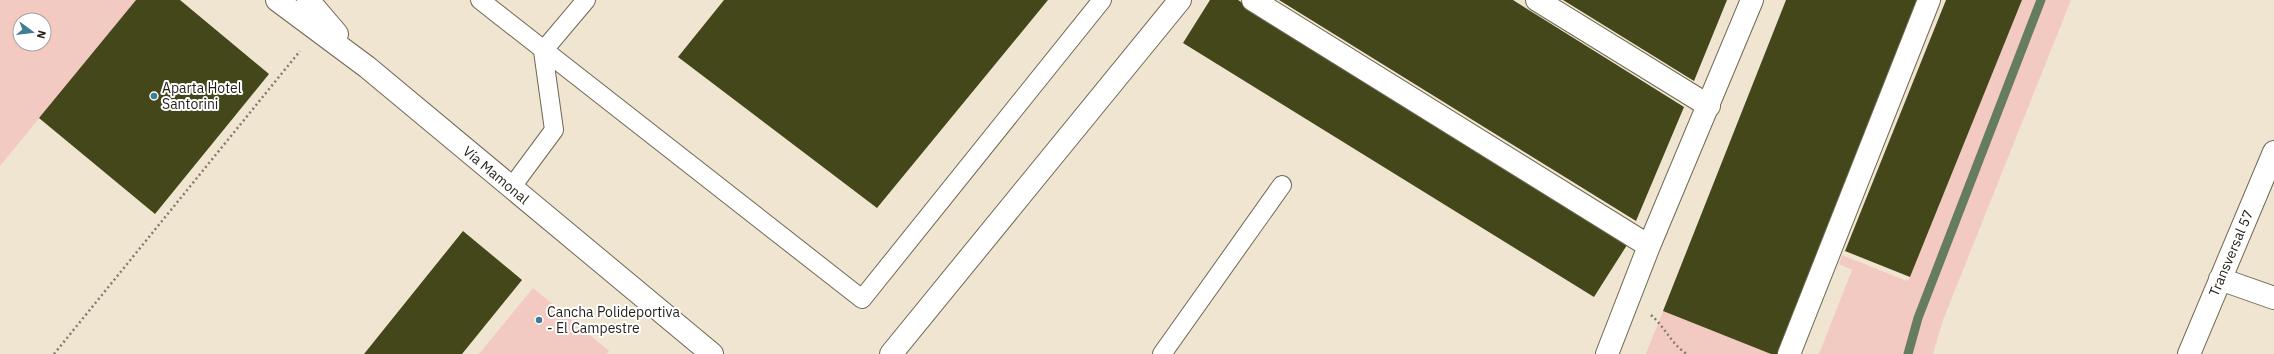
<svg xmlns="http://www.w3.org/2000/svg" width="2274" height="354" font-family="'IBM Plex Sans',sans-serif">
  <rect width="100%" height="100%" fill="#efe5d0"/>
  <path fill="#f3cac2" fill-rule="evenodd" d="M0,0H136L0,166ZM20,20H44V44H20Z
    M2022,0H2071L1943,320L1933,354H1819L1852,270L1839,264L1842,255L1907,281L1910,277Z
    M533,288L609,351L607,354H479Z
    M1663,311L1771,354H1646Z"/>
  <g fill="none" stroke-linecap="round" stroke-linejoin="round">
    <path stroke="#667c5e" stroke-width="9" d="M1908,354L1918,318L2041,0"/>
  </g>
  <path fill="#444719" d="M136,0H180L269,74L155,214L39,118Z
    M724,0H1048L877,208L678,57Z
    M1210,0H1238L1380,92L1627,245L1594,297L1183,43Z
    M1279,0H1513L1684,107L1636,221Z
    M1563,0H1727L1694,81Z
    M1786,0H1918L1779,354H1771L1663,311Z
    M1946,0H2022L1910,277L1845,251Z
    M463,231L522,280L462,354H364Z"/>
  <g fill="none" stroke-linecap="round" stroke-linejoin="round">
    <g stroke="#706855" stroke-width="20">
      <path id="service" d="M480,0L862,299L1102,0
        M511,188L554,130L543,51L586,0
        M1162,354L1282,185"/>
    </g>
    <g stroke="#706855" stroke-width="24">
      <path id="minor" d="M1253,0L1649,246
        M1537,0L1709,106
        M2220,279L2274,298
        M891,354L1180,0
        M1607,354L1649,246L1752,0
        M1789,354L1929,0
        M2189,354L2274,152"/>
    </g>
    <g stroke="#706855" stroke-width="24">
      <path id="primary" d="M277,0L367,67L712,354
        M308,0L337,34"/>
    </g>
    <path stroke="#827c6e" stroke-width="2.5" stroke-dasharray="2 3" stroke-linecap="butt" d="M1651,315C1665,327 1672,345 1687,354
      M54,354L300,51"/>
    <use href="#service" stroke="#fff" stroke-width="18"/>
    <use href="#minor" stroke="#fff" stroke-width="22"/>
    <use href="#primary" stroke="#fff" stroke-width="22"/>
  </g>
  <g fill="#3f7d93" stroke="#fff" stroke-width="1.5">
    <circle cx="154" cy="96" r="4"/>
    <circle cx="539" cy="320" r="4"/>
  </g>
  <g text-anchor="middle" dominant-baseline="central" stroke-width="4" stroke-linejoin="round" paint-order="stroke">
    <g font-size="14" fill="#221f17" stroke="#fff" text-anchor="start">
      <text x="162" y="88">Aparta Hotel<tspan x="162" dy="16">Santorini</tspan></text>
      <text x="547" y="312">Cancha Polideportiva<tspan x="547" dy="16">- El Campestre</tspan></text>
    </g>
    <g font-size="14" fill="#221f17" stroke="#fff">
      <text transform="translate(496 175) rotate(40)">Vía Mamonal</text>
      <text transform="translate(2231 253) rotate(-67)">Transversal 57</text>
    </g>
  </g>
  <g transform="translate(32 32) rotate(105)"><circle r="19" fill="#ffffff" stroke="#a7a5a2"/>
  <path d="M0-3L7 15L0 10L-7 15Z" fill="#3f7d93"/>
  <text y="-6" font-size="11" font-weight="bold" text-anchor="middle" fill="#221f17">N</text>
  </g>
</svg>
